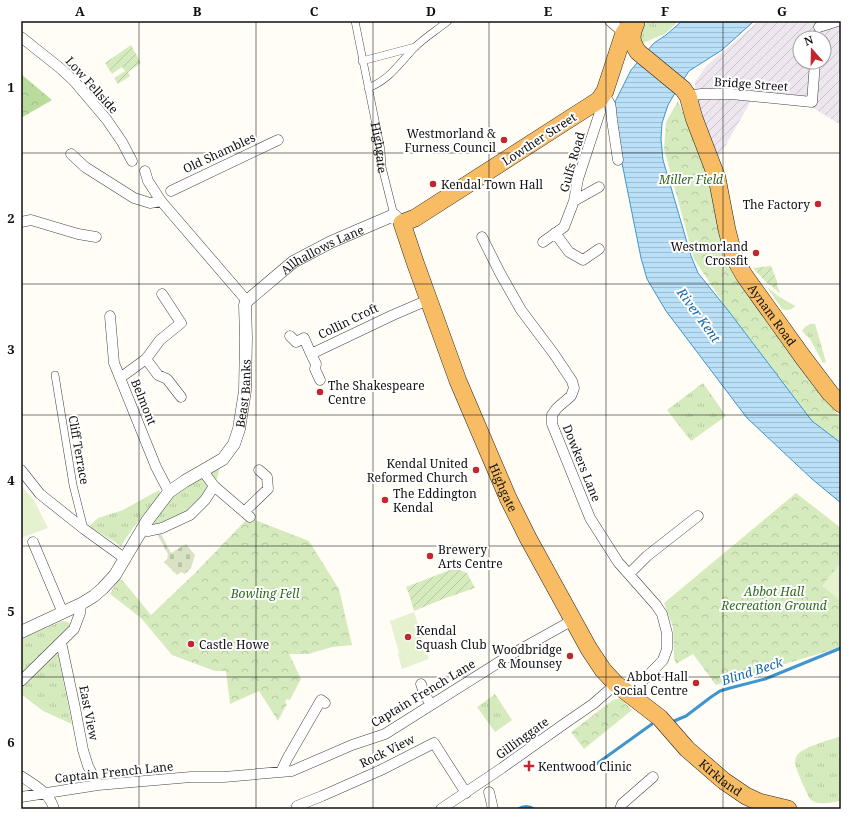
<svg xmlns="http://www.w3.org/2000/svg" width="862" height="830" font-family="'Noto Serif',serif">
  <defs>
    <pattern id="industrial-furrows" width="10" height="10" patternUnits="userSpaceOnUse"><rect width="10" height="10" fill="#eee6ef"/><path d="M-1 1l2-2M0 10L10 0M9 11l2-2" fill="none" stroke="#cbc4cc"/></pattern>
    <pattern id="grass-tufts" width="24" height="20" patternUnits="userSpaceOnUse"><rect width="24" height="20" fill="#d5ebbd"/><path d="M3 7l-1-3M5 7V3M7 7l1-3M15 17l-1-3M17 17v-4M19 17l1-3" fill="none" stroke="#b6c8a1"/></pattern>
    <pattern id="forest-crowns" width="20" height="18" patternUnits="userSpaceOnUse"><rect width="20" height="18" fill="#b9dc9c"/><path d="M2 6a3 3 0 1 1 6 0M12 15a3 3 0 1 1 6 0" fill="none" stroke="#9ebc85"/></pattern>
    <pattern id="cemetery-stones" width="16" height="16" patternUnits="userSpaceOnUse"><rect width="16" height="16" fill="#d9e3c4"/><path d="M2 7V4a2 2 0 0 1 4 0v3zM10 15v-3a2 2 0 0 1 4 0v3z" fill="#b9c2a7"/></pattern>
    <pattern id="park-crowns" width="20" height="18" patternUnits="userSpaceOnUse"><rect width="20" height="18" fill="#d5ebbd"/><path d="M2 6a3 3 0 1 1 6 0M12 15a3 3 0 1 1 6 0" fill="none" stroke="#b6c8a1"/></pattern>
    <pattern id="garden-furrows" width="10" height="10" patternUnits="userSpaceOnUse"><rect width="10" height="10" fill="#d5ebbd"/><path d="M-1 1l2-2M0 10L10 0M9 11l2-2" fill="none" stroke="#b6c8a1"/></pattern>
    <pattern id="water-rules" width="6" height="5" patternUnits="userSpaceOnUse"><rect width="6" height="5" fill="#b9e0f7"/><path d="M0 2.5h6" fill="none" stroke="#9ebfd3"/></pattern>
  </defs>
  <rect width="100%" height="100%" fill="#fffdf5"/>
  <path fill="url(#industrial-furrows)" fill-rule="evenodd" d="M759,21H841V125L810,106L751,101L716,162L695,111V82L706,66ZM800,38H824V62H800Z"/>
  <path fill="url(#grass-tufts)" d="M648,21H678L666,33L641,44C640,34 641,29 648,21Z
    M767,287L778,296L795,306C792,310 787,311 782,309Z
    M810,324H815L826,362L823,363L810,339L802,331L805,327Z
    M703,383L726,416L691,441L667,410Z
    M219,467V471L217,479L188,511L169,521L150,526C157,517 162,508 169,501C183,486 202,477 219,467Z
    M159,490L161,495L133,528L121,546L89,526L98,518L123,510Z
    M62,621L68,622L70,624L67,632L21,679V639Z
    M57,651L72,724L43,711L21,694V687Z
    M495,694L512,720L495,732L477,707Z
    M841,736V801C833,802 818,806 811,800C808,797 795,767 795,763C795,760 796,756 798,754C806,746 830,740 841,736Z"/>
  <path fill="url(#forest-crowns)" d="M21,74L52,100L21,118Z"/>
  <path fill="url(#cemetery-stones)" d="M157,534H161L171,553L186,544L195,555L191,568L185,574L181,572L177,575L164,562L167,559L168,554Z"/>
  <path fill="url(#park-crowns)" d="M678,101L709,173L723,255L775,333L841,419V443L812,421L727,309L694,259L664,149L666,122Z
    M796,493L841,528V647L785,664L716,685L693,654L676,664L674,658L673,627L664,603Z
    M247,519L255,520L309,541L339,589L352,645L332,647L308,654H289L301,679L290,700L287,699L285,702L287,704L278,721L259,691L230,704L226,671H215L172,655L141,618L110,594L119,578L124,582L151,615L194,574Z
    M617,699H621L632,710L584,749L571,732L613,700Z"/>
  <path fill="url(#garden-furrows)" d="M131,45L141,63L128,72L130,76L118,84L114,78L125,71L122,67L112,74L105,63Z
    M771,266L777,281V285L780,293L766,282L753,268Z
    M455,568L467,573L475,588L443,599L414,611L409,594L406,587Z"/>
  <path fill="#e6f2cf" d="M21,486L34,500L48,528L21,538Z
    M841,562V601L822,586Z
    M414,612L429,659L402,669L398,654L399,653L390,621Z"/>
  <path fill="url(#water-rules)" stroke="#3f96cf" d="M682,21H754L722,50L689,71L678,88L668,105L662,123L661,139L663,160L691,256L698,273L727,309L812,421L841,443V503L812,479L747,418L666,311L647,279L641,258L617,138L614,119L615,102L631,70L654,43L666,35Z"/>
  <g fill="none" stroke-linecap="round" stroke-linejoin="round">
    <path stroke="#3f96cf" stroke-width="3" d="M674,721L686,716L711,697L720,691L730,688L765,679L841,648
      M588,770L652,724
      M518,809C523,806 528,805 534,809"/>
    <g stroke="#444" stroke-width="8">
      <g id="pedestrian">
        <path id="s1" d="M355,21L381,150L382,167L394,215"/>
        <path d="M362,61L415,47"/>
        <path d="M368,88C389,80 399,64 414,48C424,38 437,30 448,21"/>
        <path d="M55,375L73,485L84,529"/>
      </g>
    </g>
    <g stroke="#444" stroke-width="11">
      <path id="minor" d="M610,21L624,33
        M819,27L838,21
        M21,37L60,68L74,81L107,120L122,142L132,161
        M604,94L610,104L611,109L612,120L618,160
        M688,96L701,94H731L812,102L815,62
        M71,154L85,167L134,198L150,203L161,201
        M145,171L148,181L161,201L247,301
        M171,191L278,140
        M574,201L599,187
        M21,222L31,220L78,234L96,237
        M555,233L569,252L583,260L599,249
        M482,237L500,273L521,310L554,354L572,381L574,388L571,396L557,408L552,415V424L590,518L618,562L656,605L662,614L667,633V649L663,660L646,678L638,683L620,687
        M543,242L564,227L574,201L578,179L600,112L599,100
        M110,316L114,363L156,467L169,492
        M290,336L296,342L304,338L311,354L393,315L428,300
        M311,354L316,364L315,369L320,380
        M146,359L158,375L167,379L181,397
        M120,378L146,359L160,340L181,323L162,294
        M21,470L40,494L84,529L120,555
        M214,486L250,517
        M244,512L268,489L267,477L259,470
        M141,530L148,531L162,528L190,515L205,500L214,486L203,471
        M33,542L63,613
        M629,574L647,556L698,516
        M61,642L75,708L83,750L88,766L98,785
        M21,681L74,629L80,613L81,604
        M421,684L424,693L431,705
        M281,772L287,759L321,700L325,703
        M21,776C34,785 50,793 54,809
        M489,792L493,809
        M21,797L98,785L191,777H224L292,771L352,745L385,734L512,654L573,620
        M297,806L322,796L381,770L434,743L466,793
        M441,809L502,768L564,724L593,704L616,684
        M620,809L622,804L653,777"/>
    </g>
    <g stroke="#444" stroke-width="13">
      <g id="tertiary">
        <path id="s2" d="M21,632L81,604L94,596L103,588L115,575L147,521L169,492L185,481L223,459L234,444L239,429L245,391L246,337L245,305L247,301L293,262L331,242L394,215L402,223"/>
      </g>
    </g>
    <g stroke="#222" stroke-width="18">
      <g id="trunk">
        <path id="s3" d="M636,21L629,26L624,33L605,91L599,100L415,218L402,223L415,262L458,381L508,498L528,538L589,649L603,670L616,684L660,718L687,749L724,781L746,796L759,802L788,809"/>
        <path id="s4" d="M636,23C631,35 630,40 638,52L683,89L688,96L694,118L717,178L727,230L734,257L744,275L802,356L830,393L841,404"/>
      </g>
    </g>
    <use href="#pedestrian" stroke="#fff" stroke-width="7"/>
    <use href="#minor" stroke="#fff" stroke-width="10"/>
    <use href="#tertiary" stroke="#fff" stroke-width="12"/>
    <use href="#trunk" stroke="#f7bc64" stroke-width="17"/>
  </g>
  <path fill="none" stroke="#111" stroke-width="1" stroke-opacity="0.55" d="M139,21V809M256,21V809M373,21V809M489,21V809M606,21V809M723,21V809M21,153H841M21,284H841M21,415H841M21,546H841M21,677H841"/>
  <g fill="#c4262e" stroke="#fff" stroke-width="1.5">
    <circle cx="504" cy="140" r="4"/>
    <circle cx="433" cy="184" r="4"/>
    <circle cx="818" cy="204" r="4"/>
    <circle cx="756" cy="253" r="4"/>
    <circle cx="320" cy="392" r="4"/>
    <circle cx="476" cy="470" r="4"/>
    <circle cx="385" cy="500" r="4"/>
    <circle cx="430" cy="556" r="4"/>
    <circle cx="408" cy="637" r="4"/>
    <circle cx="191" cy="644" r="4"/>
    <circle cx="570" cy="656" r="4"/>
    <circle cx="696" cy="683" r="4"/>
    <path d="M527 760h4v4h4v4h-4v4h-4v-4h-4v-4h4z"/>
  </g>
  <g text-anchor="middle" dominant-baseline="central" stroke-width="4" stroke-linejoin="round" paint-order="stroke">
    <g font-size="12" fill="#111" stroke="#fff">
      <text transform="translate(751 84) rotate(4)">Bridge Street</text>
      <text transform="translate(92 85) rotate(48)">Low Fellside</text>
      <text transform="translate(539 139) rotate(-33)">Lowther Street</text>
      <text stroke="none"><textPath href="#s1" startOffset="129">Highgate</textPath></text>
      <text transform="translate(219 153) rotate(-25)">Old Shambles</text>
      <text transform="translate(572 162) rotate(-74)">Gulfs Road</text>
      <text stroke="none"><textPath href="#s2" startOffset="529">Allhallows Lane</textPath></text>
      <text stroke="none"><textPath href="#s4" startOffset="335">Aynam Road</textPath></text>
      <text transform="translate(348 321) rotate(-26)">Collin Croft</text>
      <text stroke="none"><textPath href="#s2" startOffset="344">Beast Banks</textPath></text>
      <text transform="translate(144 402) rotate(68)">Belmont</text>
      <text transform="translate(79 450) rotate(80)">Cliff Terrace</text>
      <text transform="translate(582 463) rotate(68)">Dowkers Lane</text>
      <text stroke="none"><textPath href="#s3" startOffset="605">Highgate</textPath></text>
      <text transform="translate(423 693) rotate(-31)">Captain French Lane</text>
      <text transform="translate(89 713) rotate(79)">East View</text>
      <text transform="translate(522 738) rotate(-36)">Gillinggate</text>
      <text transform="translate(387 751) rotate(-26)">Rock View</text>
      <text transform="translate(114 772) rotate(-6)">Captain French Lane</text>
      <text stroke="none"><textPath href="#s3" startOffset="973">Kirkland</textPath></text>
    </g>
    <g font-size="12" fill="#111" stroke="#fff" text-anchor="start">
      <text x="496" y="133" text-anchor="end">Westmorland &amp;<tspan x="496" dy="14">Furness Council</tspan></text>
      <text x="441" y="184">Kendal Town Hall</text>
      <text x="810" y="204" text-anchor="end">The Factory</text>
      <text x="748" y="246" text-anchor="end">Westmorland<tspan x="748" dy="14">Crossfit</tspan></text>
      <text x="328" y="385">The Shakespeare<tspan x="328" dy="14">Centre</tspan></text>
      <text x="468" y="463" text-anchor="end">Kendal United<tspan x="468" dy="14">Reformed Church</tspan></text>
      <text x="393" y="493">The Eddington<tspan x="393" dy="14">Kendal</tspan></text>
      <text x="438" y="549">Brewery<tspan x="438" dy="14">Arts Centre</tspan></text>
      <text x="416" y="630">Kendal<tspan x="416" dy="14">Squash Club</tspan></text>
      <text x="199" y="644">Castle Howe</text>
      <text x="562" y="649" text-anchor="end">Woodbridge<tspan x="562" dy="14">&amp; Mounsey</tspan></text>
      <text x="688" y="676" text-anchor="end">Abbot Hall<tspan x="688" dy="14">Social Centre</tspan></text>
      <text x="538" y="766">Kentwood Clinic</text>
    </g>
    <g font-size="12" font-style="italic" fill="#2f6b1f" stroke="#fff">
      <text x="691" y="179">Miller Field</text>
      <text x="774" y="591">Abbot Hall<tspan x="774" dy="14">Recreation Ground</tspan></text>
      <text x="265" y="593">Bowling Fell</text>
    </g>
    <g font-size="13" font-style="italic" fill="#1768a6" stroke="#fff">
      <text transform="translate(699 315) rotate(54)">River Kent</text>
      <text transform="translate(752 671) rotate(-18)">Blind Beck</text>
    </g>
  </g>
  <rect width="862" height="830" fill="none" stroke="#ffffff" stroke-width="44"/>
  <g transform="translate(812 50) rotate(340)"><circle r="19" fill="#ffffff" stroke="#a0a0a0"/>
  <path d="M0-3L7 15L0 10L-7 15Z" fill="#c4262e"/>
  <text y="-6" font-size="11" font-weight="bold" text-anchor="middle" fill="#111111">N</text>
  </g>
  <rect x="22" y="22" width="818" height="786" fill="none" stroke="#111" stroke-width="1.5"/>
  <g font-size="13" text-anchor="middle" font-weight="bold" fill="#111">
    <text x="80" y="16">A</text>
    <text x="197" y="16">B</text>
    <text x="314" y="16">C</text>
    <text x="431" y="16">D</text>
    <text x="548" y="16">E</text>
    <text x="665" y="16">F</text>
    <text x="782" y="16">G</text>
    <text x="11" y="92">1</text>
    <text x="11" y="223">2</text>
    <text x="11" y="354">3</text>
    <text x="11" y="485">4</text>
    <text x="11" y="616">5</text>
    <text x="11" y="747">6</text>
  </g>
</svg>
